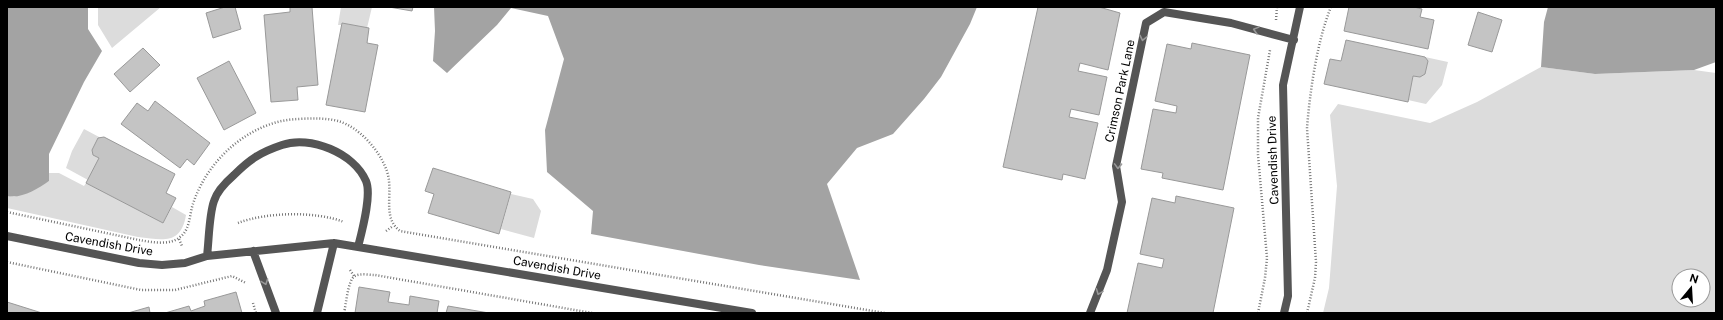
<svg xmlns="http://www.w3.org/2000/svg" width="1723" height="320" font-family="'Public Sans',sans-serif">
  <rect width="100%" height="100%" fill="#fff"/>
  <path fill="#dcdcdc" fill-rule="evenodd" d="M98,7H161L112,48L98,25Z
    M341,7H372L367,28L342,23L341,25H338Z
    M1425,57L1448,62L1442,85L1426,104L1408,100L1413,76L1420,77L1425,73L1428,61Z
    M1541,67L1595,74L1694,70L1716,73V313H1323L1329,288L1337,186L1330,115L1338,104L1430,123L1477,102ZM1679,276H1703V300H1679Z
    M84,129L101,138L98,139L92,150L93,155L99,158L88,180L66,168L72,151Z
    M49,173H59L84,186L86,183L163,223L172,207L186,215C181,245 163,240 138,237L7,208V196L14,197L49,181Z
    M511,194L533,199L541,211L534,238L501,229Z"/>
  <path fill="#a3a3a3" d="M7,7H88V29L102,51L84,82L49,154V181C37,189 22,199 7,196Z
    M434,7H977L970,24L941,77L924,99L893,134L857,148L827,184L860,280L759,265L591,234L593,211L547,172L545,130L564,59L548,16L511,8L497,25L447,73L433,61L435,31Z
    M1548,7H1716V62L1694,70L1595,74L1541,67L1544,22Z"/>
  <path fill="#c4c4c4" stroke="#999" d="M225,7H235L241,29L213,38L206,13Z
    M290,7H312L318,85L297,87L298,100L271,102L264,15L290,12Z
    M389,7H413L412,11Z
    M1038,7H1099L1120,13L1108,70L1080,63L1078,71L1107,77L1099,115L1071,109L1069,117L1098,123L1085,179L1063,174L1062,180L1003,167Z
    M1349,7H1414L1422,9L1420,17L1434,20L1428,49L1344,31Z
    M1478,12L1502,20L1492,52L1468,45Z
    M342,23L369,28L367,43L378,45L365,112L326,105Z
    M1346,40L1425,57L1428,61L1425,74L1420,77L1413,76L1408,102L1324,84L1330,59L1341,61Z
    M1192,43L1250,55L1223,190L1162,178L1163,173L1141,169L1153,109L1176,113L1177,106L1155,101L1167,44L1191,49Z
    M143,48L160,65L130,92L114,74Z
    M229,61L256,113L224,130L197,78Z
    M155,101L210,143L194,165L187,159L180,168L121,124L137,103L148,111Z
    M104,137L175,174L166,193L176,198L163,223L86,183L99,158L93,155L92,150L98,138Z
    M433,168L511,192L499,234L428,213L434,194L425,191Z
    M1176,196L1234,208L1213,313H1127L1138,263L1162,268L1164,259L1140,254L1152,198L1175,203Z
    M359,287L390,292L388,302L409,305L410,296L439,301L437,313H355Z
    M236,292L242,313H165L189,306L191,311L205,306L204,301Z
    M7,302L42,313H7Z
    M448,306L489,313H446Z
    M149,307L150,313H128Z"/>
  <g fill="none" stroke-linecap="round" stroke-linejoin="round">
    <path stroke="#777" stroke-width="2.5" stroke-dasharray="1 2" stroke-linecap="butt" d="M1276,20L1277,7
      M7,212L139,240C151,242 170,246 180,237C191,229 189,213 194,201C209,158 252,120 299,119C313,118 326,118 338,121C361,127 387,158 389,181C391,199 384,219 400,231L885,313
      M238,223C266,212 316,211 344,222
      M386,231L393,226
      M179,239L182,246
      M7,262L141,290H175L232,276L246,283
      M350,270L354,276
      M253,303L256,313
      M344,313C346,305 348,279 355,276C360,273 369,275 375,275L592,313
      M1258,313L1265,278L1267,258L1258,155V118L1270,50
      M1307,313L1315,278L1316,262L1307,128C1310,91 1317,41 1331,7"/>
    <path stroke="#555" stroke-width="8" d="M7,236L139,263L162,265L185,263L207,256L334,243L752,313
      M253,251L276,313
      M207,256C209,240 209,215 214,201C217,191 226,182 234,175C250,159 261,152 282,145C310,135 354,153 366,181C372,195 362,231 358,247
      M317,313L334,243
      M1090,313L1107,270L1122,202L1116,166L1146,23L1164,12L1231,23L1294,40
      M1284,313L1288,296L1283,85L1300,7"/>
  </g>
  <defs><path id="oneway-chevron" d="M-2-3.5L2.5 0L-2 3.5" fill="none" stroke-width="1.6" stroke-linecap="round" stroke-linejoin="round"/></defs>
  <g stroke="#999">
    <use href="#oneway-chevron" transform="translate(1256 30) rotate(-165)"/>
    <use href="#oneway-chevron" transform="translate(1143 38) rotate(102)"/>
    <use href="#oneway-chevron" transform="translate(1118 166) rotate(92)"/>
    <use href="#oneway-chevron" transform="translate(265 282) rotate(70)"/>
    <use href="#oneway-chevron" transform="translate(1099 292) rotate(111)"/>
  </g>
  <g text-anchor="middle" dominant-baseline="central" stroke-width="4" stroke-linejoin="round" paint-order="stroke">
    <g font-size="12" fill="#000" stroke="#fff">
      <text transform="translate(1120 91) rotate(-78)">Crimson Park Lane</text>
      <text transform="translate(1273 160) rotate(-92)">Cavendish Drive</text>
      <text transform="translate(109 244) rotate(10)">Cavendish Drive</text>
      <text transform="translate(557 268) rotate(10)">Cavendish Drive</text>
    </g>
  </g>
  <rect width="1723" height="320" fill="none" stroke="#000000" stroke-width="16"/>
  <g transform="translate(1691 288) rotate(18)"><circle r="19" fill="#ffffff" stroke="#999999"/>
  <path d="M0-3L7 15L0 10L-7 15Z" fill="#000000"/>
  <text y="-6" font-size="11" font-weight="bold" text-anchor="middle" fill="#000000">N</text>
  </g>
</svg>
